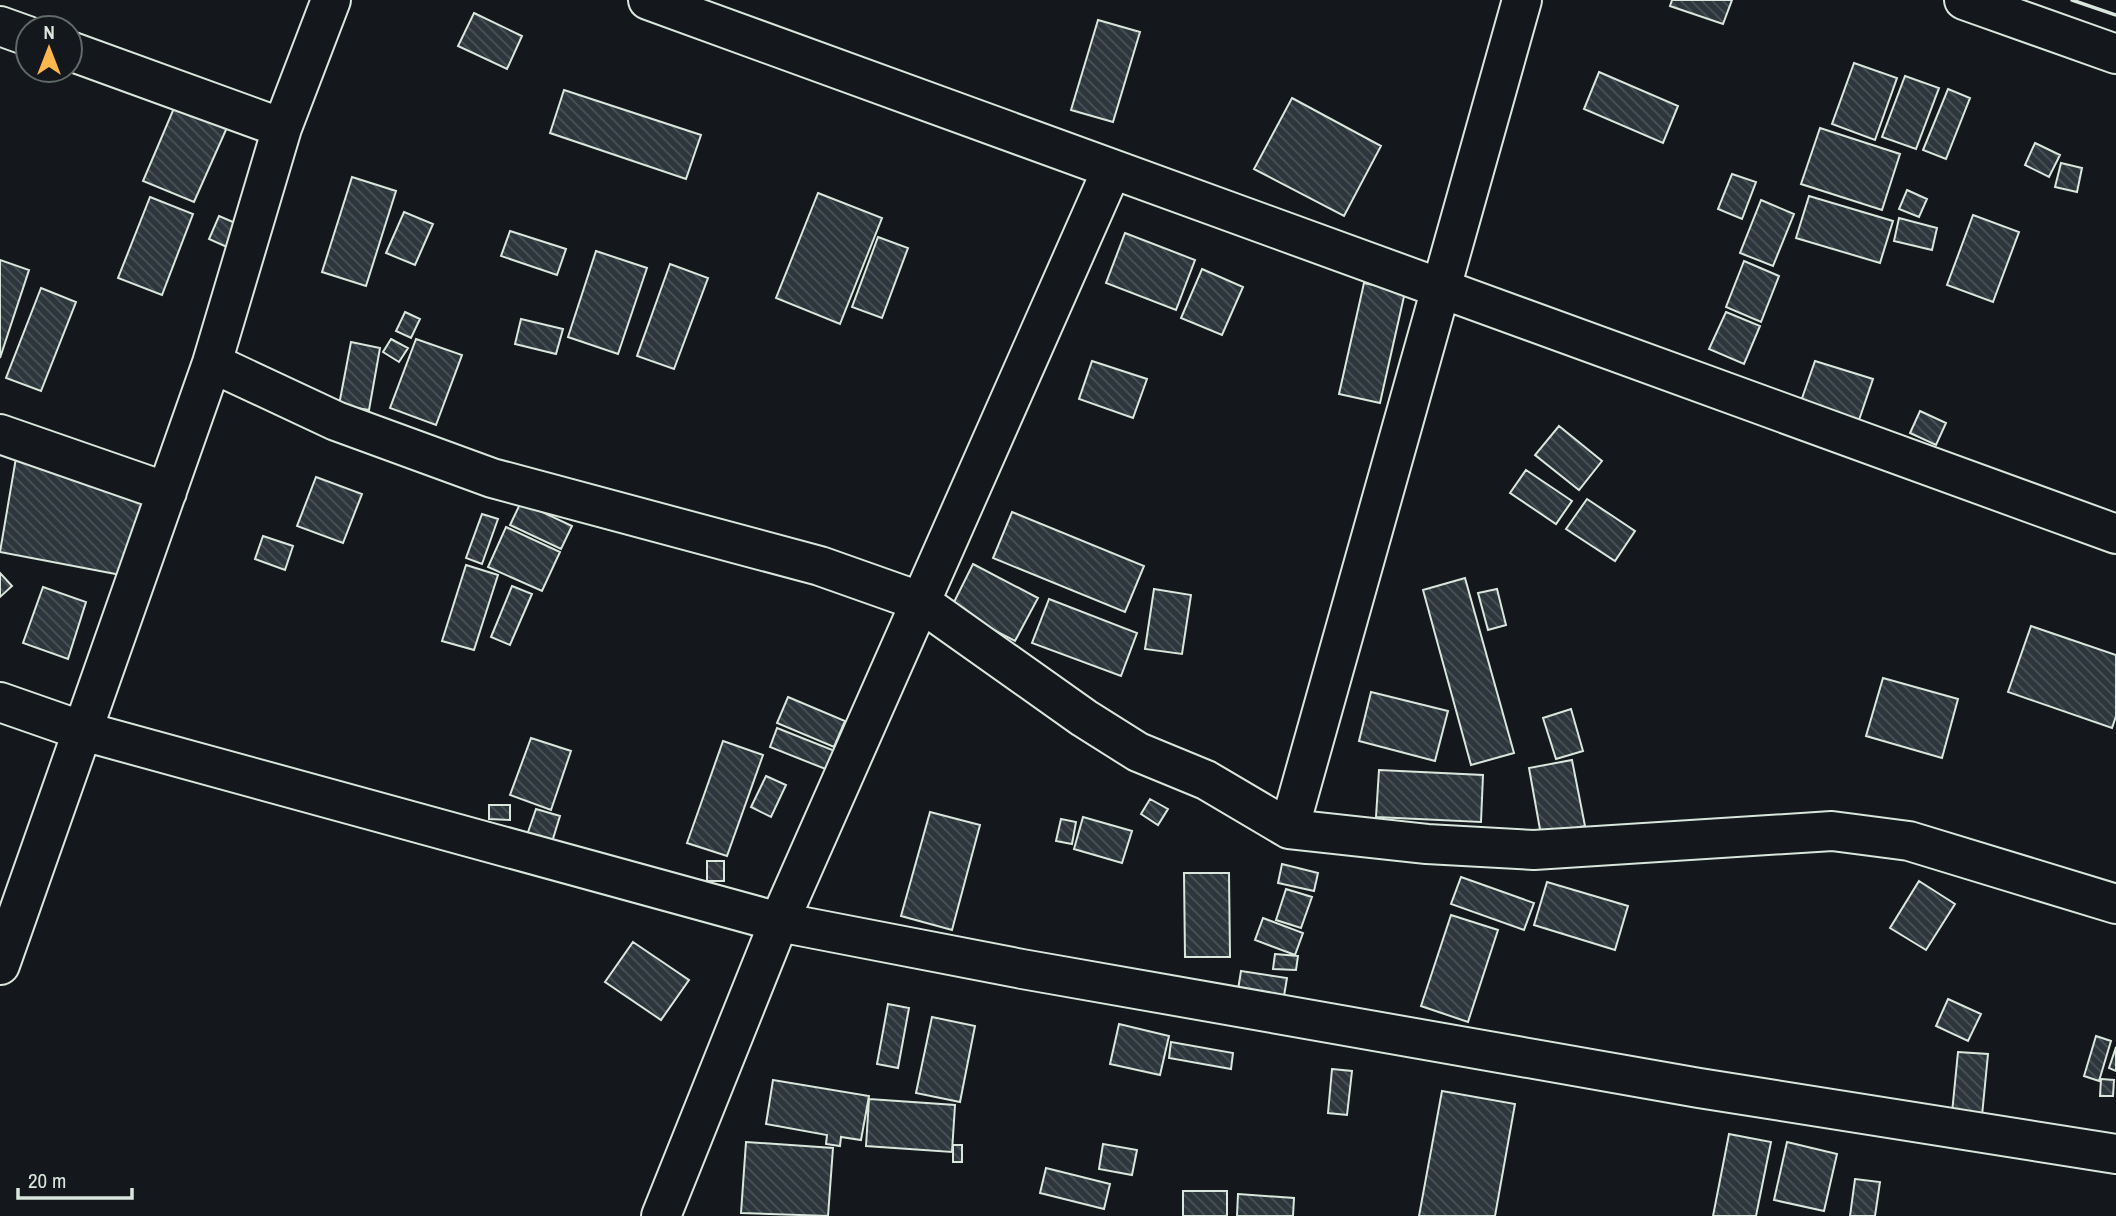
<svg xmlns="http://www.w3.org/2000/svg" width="2116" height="1216" font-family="'Archivo Narrow',sans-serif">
  <defs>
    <pattern id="building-back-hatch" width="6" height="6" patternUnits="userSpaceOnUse" patternTransform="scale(1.75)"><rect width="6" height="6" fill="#2c363c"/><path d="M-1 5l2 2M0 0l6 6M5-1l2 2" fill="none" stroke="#4a5358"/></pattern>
  </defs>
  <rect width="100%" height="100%" fill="#14181c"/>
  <path fill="url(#building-back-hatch)" stroke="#d8e6dc" stroke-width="2" d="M1672,0H1732L1723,24L1670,6Z
    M474,13L522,36L507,69L458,46Z
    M1098,20L1140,32L1113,122L1071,110Z
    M1854,63L1897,78L1875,140L1832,124Z
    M1599,72L1678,106L1663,143L1584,109Z
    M1905,76L1939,88L1916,149L1882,137Z
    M1948,89L1970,98L1946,159L1923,150Z
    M564,90L701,135L686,179L550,133Z
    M1292,98L1381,146L1344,216L1254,169Z
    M177,101L229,123L194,202L143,181Z
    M1820,128L1900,154L1882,210L1801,184Z
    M2035,143L2060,155L2049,177L2025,165Z
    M2061,163L2082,168L2077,192L2055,187Z
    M1732,174L1756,182L1742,219L1718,209Z
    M352,177L396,191L366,286L322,272Z
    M1907,190L1927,199L1919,217L1899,209Z
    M818,193L882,218L840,324L776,298Z
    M1809,196L1893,221L1880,263L1796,238Z
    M150,197L193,214L162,295L118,278Z
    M1761,200L1794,214L1773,266L1740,253Z
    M404,212L433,224L415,265L386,253Z
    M1973,215L2019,232L1993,302L1947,285Z
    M219,216L240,225L229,248L209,239Z
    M1899,218L1937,228L1932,250L1894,241Z
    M510,231L566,249L557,275L501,256Z
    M1125,233L1195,260L1176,310L1106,283Z
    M878,237L908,248L882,318L852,307Z
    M596,251L647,268L618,354L568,337Z
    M0,260L29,270L0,358Z
    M1744,261L1779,276L1761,322L1726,307Z
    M670,264L708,278L674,369L637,356Z
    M1202,269L1243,287L1222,335L1181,318Z
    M1364,283L1405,292L1380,403L1339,394Z
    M41,288L76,302L41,391L6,378Z
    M405,312L420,319L411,338L396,331Z
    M1726,312L1760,326L1744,364L1709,349Z
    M521,319L563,329L556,354L515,344Z
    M391,339L408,348L399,362L383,352Z
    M416,339L462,355L436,425L390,408Z
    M351,342L380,348L369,410L339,405Z
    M1092,361L1147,379L1133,418L1079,399Z
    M1815,361L1873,379L1859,420L1801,401Z
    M1920,411L1946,423L1936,445L1910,433Z
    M1559,426L1602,461L1579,490L1535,455Z
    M17,452L160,479L142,579L0,552Z
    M1526,470L1572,501L1556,524L1510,493Z
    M316,477L362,494L343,543L297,526Z
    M1587,499L1635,531L1615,561L1566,529Z
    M521,502L572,526L561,549L510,525Z
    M1012,512L1144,566L1125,612L993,558Z
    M482,514L498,519L482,564L466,558Z
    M506,527L560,552L542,591L488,567Z
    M263,536L293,546L285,570L255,559Z
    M973,564L1038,598L1015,641L951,608Z
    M466,565L498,575L474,650L442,641Z
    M0,573L12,586L0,597Z
    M1465,578L1514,753L1471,765L1423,590Z
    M512,586L532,594L510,645L491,637Z
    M43,587L86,602L68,659L23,643Z
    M1154,589L1191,595L1182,654L1145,649Z
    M1497,589L1506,625L1488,630L1478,593Z
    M1049,599L1137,633L1121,676L1032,643Z
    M2031,626L2116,655V716L2112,728L2008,692Z
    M1883,678L1958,699L1942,758L1866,736Z
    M1371,692L1448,711L1435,761L1359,741Z
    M788,697L845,721L834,747L777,723Z
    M1571,709L1583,751L1556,759L1543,718Z
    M777,728L835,751L828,770L770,747Z
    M531,738L571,751L551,810L510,795Z
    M723,741L763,755L727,856L687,843Z
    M1572,760L1585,826L1541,835L1529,768Z
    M1379,770L1483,775L1481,822L1376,817Z
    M766,776L786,785L771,817L751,807Z
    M1150,799L1168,809L1158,825L1141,814Z
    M489,805H510V820L489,819Z
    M536,809L560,816L552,842L527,835Z
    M930,812L980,825L952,930L901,916Z
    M1083,817L1132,831L1122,863L1074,849Z
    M1061,819L1076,822L1072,844L1056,841Z
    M707,861H724V881H707Z
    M1282,864L1318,873L1314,891L1278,883Z
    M1184,873H1229L1230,957H1185Z
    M1461,877L1534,903L1524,930L1451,904Z
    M1919,881L1955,904L1926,950L1890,928Z
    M1547,882L1628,906L1615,950L1534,925Z
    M1286,889L1312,897L1301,928L1276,920Z
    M1451,915L1498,930L1468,1022L1421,1006Z
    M1263,918L1303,933L1295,955L1255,940Z
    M633,942L689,980L661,1020L605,982Z
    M1275,954L1298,956L1296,970L1273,969Z
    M1241,971L1287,978L1283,1002L1237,996Z
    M1948,999L1981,1014L1968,1041L1936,1026Z
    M888,1004L909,1008L898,1068L877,1064Z
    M932,1017L975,1026L960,1102L916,1093Z
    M1119,1024L1169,1036L1160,1075L1110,1064Z
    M2096,1036L2111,1041L2099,1081L2084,1076Z
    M1171,1042L1233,1053L1231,1069L1169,1058Z
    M2116,1047V1071L2109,1068Z
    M1958,1052L1988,1054L1981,1126L1951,1123Z
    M1332,1069L1352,1071L1347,1115L1328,1113Z
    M2101,1079L2114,1080L2113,1096H2100Z
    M773,1080L869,1096L861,1140L841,1137L840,1146L826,1144L827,1135L766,1124Z
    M1442,1091L1515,1104L1495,1216H1419Z
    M869,1099L955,1105L952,1152L866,1146Z
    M1729,1134L1771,1142L1756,1216H1713Z
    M746,1142L833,1148L828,1216L741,1213Z
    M1787,1142L1837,1154L1824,1211L1774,1200Z
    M1103,1144L1137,1150L1132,1175L1099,1169Z
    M953,1145H962V1162H953Z
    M1046,1168L1110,1184L1104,1209L1040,1193Z
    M1855,1179L1880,1182L1875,1216H1850Z
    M1183,1191H1227V1216H1183Z
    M1238,1194L1294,1198L1293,1216H1237Z"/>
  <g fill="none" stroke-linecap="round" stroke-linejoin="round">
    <g stroke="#d8e6dc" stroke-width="42">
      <path id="minor" d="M648,0L2116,534
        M0,26L28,36
        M70,51L282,128
        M212,363L336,421L492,478L820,566L919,601L1084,718L1138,752L1206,780L1289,829L1427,844L1534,850L1832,831L1909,841L2116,904
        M0,434L167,492
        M0,702L83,731L779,922L1022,969L1699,1088L2116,1154
        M1289,829L1522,0
        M0,965L212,363L282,128L331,0
        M661,1216L779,922L1112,169"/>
    </g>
    <g stroke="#d8e6dc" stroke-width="42">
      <path id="major" d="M1964,0L2116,54"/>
    </g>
    <use href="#minor" stroke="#14181c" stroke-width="38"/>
    <use href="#major" stroke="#14181c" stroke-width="38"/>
    <path stroke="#d8e6dc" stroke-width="3.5" d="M2072,0L2116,15"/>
  </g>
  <g transform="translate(49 49)"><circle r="33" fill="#14181c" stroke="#626a69" stroke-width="2"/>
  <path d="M0-5L12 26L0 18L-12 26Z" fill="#ffb74d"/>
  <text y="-10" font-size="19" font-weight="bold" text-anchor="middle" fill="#d8e6dc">N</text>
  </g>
  <path d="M18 1188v10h114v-10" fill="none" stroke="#d8e6dc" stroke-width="3.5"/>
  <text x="28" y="1188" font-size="21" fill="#d8e6dc" stroke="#14181c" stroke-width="5" paint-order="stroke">20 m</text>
</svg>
